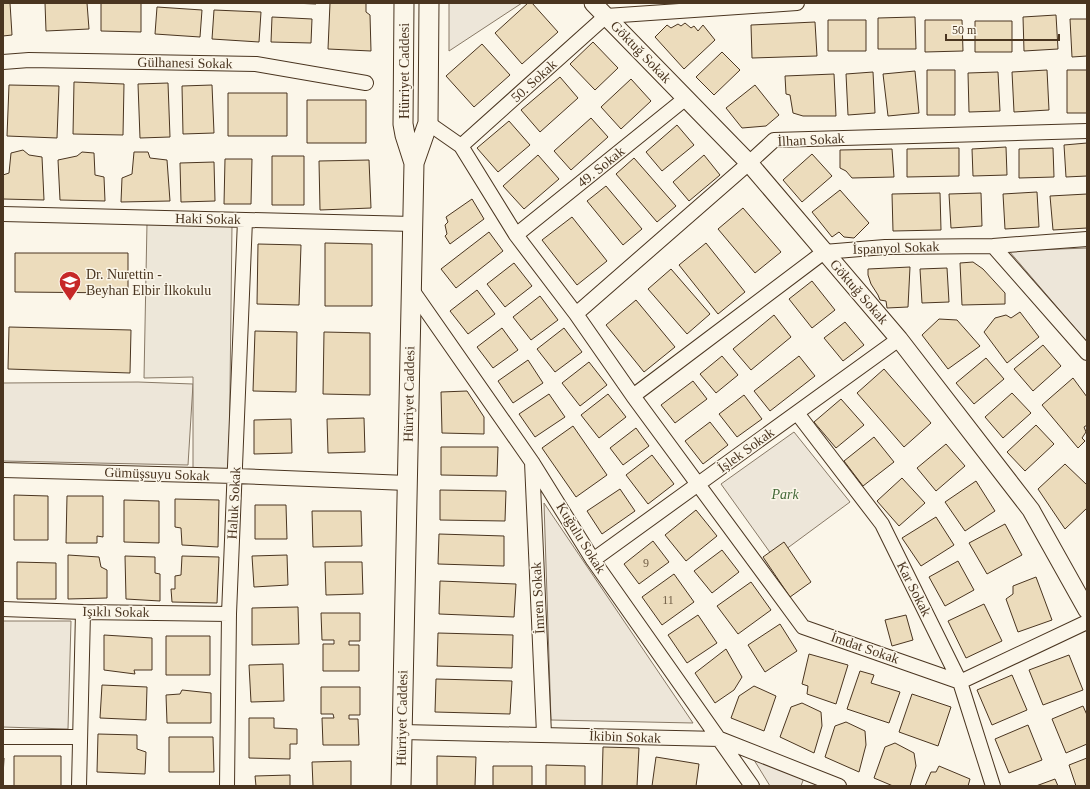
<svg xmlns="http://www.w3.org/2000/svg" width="1090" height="789" font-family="Georgia,serif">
  <rect width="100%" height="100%" fill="#fbf6e9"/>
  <path fill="#ede6d9" stroke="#887966" d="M449,3H522L449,51Z
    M1087,248V342L1009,251Z
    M138,382L193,384L188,465L3,461V383Z
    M794,432L850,502L774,558L721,484Z
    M544,503L693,723L551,720Z
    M3,621H71L68,729L3,727Z
    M751,755L805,775L801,786H770Z"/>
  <path fill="#ede7d9" stroke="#887966" d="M147,223L232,225L229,471L193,470V377L144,378Z"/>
  <path fill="#ecdcbc" stroke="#4a3520" d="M3,3H10L12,35L3,36Z
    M45,3H87L89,29L46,31Z
    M101,3H141V32L101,31Z
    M292,3H316V4Z
    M330,3H366V12L370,15L371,51L328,49Z
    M528,3H532L558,32L522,64L495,33Z
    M157,7L202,10L200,37L155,34Z
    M214,10L261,12L259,42L212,39Z
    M1056,15L1058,49L1024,51L1023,17Z
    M272,17L312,19L311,43L271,42Z
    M915,17L916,49H878V18Z
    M1070,19H1087V56L1072,57Z
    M828,20H866V51H828Z
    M925,20H962L963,51L925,52Z
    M975,21H1012V52H975Z
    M815,22L817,56L752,58L751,25Z
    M685,23L691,28L694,26L698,31L703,25L715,40L684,69L655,37L667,25L671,28L678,24L681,26Z
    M593,42L618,68L595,90L570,64Z
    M482,44L510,75L474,107L446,76Z
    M722,52L740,70L714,95L696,77Z
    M927,70H955V115H927Z
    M1047,70L1049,110L1014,112L1012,72Z
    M1067,70H1087V113H1067Z
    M915,71L919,113L888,116L883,74Z
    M873,72L875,113L848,115L846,74Z
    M998,72L1000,111L969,112L968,73Z
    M834,74L836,116H803L793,113L790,95L786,94L785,76Z
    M560,77L578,98L540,132L521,110Z
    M631,79L651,101L621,129L601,107Z
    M74,82L124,84L123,135L73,134Z
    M168,83L170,137L140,138L138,84Z
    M9,85L59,86L57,138L7,136Z
    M212,85L214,133L183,134L182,86Z
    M755,85L779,115L766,126L742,128L726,108Z
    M228,93H287V136H228Z
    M307,100H366V143H307Z
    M591,118L608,137L571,170L554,151Z
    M509,121L530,145L498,172L477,148Z
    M677,125L694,145L662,171L646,152Z
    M1087,143V176L1066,177L1064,145Z
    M1006,147L1007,175L973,176L972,149Z
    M959,148V176L907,177V149Z
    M1053,148L1054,177L1019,178V149Z
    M892,149L894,177L852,178L846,171L840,168V150Z
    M23,150L29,155L42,157L44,200L3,199V175L9,173L11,153Z
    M82,152L94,153L95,175L104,177L105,201L60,200L58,160L77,156Z
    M134,152H148L150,158L167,160L170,201L121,202L122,178L132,174Z
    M812,154L832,176L802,202L783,180Z
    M538,155L559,179L524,209L503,186Z
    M704,155L720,175L689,201L673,182Z
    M272,156H304V205H272Z
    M634,158L676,206L657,222L616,174Z
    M225,159H252L251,204H224Z
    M369,160L371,208L320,210L319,161Z
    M214,162L215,201L181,202L180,163Z
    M606,186L642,229L623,245L587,201Z
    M840,190L869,223L854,238L844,237L839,232L832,237L812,212Z
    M1037,192L1039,227L1005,229L1003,194Z
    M940,193L941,230L893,231L892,194Z
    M981,193L982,226L951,228L949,194Z
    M1087,194V228L1053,230L1050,196Z
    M472,199L484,219L450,244L445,236L447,234L445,225L448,222L446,217Z
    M743,208L781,252L755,273L718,229Z
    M572,217L607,261L577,285L542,240Z
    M489,232L503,251L456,288L441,269Z
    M325,243L372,244V306H325Z
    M706,243L745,292L718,314L679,265Z
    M258,244L301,245L299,305L257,304Z
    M15,253H128V293L15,292Z
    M973,262L983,269L1005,293V304L962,305L960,263Z
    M514,263L532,286L505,307L487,284Z
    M910,267L908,307L887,308L886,301L880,300L878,295L871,284L868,275V269Z
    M947,268L949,302L922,303L920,269Z
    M671,269L710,314L687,334L648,289Z
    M812,281L835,310L812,328L789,299Z
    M477,290L495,314L468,334L450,311Z
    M540,296L558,320L531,340L513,317Z
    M636,300L675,347L644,372L606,325Z
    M1020,312L1039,337L1007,363L984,332L995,318L1006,315L1011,318Z
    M774,315L791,337L751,370L733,349Z
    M939,319L957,320L980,346L948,369L922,335Z
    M845,322L864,345L843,361L824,338Z
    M9,327L131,330L130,373L8,369Z
    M502,328L518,350L493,368L477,347Z
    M564,328L582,352L555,372L537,349Z
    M255,331L297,332L296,392L253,391Z
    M324,332L370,333V395L323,394Z
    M1043,345L1061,366L1033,391L1014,369Z
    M722,356L738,375L716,393L700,374Z
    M799,356L815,376L770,411L754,391Z
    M986,358L1004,379L974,404L956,383Z
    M528,360L543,383L513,403L498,381Z
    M589,362L607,385L580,406L562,383Z
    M884,369L931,423L904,447L857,393Z
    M1073,378L1087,397V425L1084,427L1086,432L1082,438L1085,441L1078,448L1042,405Z
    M693,381L707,399L675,423L661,405Z
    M467,391L484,417V434L442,433L441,392Z
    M1012,393L1031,413L1003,438L985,417Z
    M549,394L565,417L535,437L519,414Z
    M608,394L626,417L599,438L581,415Z
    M744,395L762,419L737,437L719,414Z
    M841,399L864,425L836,448L814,422Z
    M364,418L365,452L328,453L327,419Z
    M291,419L292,453L254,454V420Z
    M710,422L728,445L703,464L685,441Z
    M1036,425L1054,444L1025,471L1007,452Z
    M573,426L607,475L576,497L542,448Z
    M636,428L649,446L623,465L610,448Z
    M874,437L894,462L863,486L844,461Z
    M946,444L965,466L936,491L917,468Z
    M441,447H498L497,476L441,475Z
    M652,455L674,484L648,504L626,475Z
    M1065,464L1087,485V508L1065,529L1038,489Z
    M902,478L925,503L899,526L877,501Z
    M976,481L995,511L965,531L945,502Z
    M620,489L635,511L602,534L587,511Z
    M440,490L506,491L505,521L440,520Z
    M14,495L48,496V540H14Z
    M67,496H103V537L97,536V543H66Z
    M175,499L219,500L218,547L182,545L181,528L175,527Z
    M124,500L159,501V543L124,542Z
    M255,505H286L287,539H255Z
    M696,510L717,536L686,561L665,535Z
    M312,511H361L362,546L313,547Z
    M936,517L954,545L921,566L902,538Z
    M1005,524L1022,555L987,574L969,543Z
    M439,534L504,536V566L438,564Z
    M653,541L669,562L639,584L624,564Z
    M784,542L811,582L790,597L763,557Z
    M722,550L739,572L712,593L694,571Z
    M68,555L99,557L101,567L107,570V598L68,599Z
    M287,555L288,585L254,587L252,556Z
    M125,556L155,557V573L160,574V601L126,599Z
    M182,556L219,557L217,603L172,602L171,589H175V576L181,575Z
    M958,561L974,590L945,606L929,577Z
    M17,562L56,563V599H17Z
    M325,562H362L363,594L326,595Z
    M674,574L694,602L662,625L642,597Z
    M1036,577L1052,620L1018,632L1006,599L1013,594V586Z
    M440,581L516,584L514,617L439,614Z
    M751,582L771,610L738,634L717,606Z
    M984,604L1002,641L966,658L948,621Z
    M298,607L299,644L252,645V608Z
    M321,613H360V641H349V645H359V671H323V644H334V640H322Z
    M698,615L717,643L687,663L668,635Z
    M906,615L913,640L892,646L885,620Z
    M780,624L797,651L765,672L748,645Z
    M438,633L513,635L512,668L437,666Z
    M104,635L152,638V670H134L135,674L104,670Z
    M166,636H210V675H166Z
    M726,649L742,677L734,690L715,703L695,673Z
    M809,654L848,665L836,704L807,694L808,686L802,684Z
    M1069,655L1083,690L1043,705L1029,670Z
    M283,664L284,701L251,702L249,665Z
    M860,671L874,675L871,683L900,692L889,723L847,709Z
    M1012,675L1027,710L992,725L977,690Z
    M436,679L512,681L510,714L435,712Z
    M102,685L147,687L146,720L100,718Z
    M754,686L776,696L764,731L731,718L739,696Z
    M321,687H360V715H349V719H358L359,745H323L322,718H334L333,714H321Z
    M182,690L211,693V723H167L166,695L180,694Z
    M912,694L951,707L938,746L899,732Z
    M802,703L821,712L822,726L814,753L780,737L791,707Z
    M1083,706L1087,715V744L1066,753L1052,719Z
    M249,718H274V728L297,729V744H290V759L249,758Z
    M846,722L865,731L866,745L859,772L825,757L835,726Z
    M1028,725L1042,760L1009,773L995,739Z
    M98,734L137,735V749L146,752L145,774L97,772Z
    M169,737H213L214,772H169Z
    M895,743L914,753L916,766L910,786H893L874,778L885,747Z
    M603,747L639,748L637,786H602Z
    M14,756H61V786H14Z
    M437,756L476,757L475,786H437Z
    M656,757L699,764L696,786H652Z
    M3,758H4L3,777Z
    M1087,758V786H1076L1069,765Z
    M351,761V786H313L312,762Z
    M546,765L585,766V786H546Z
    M493,766H532V786H493Z
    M939,766L970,779L968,786H925L931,772H936Z
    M290,775V786H256L255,776Z
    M1055,779L1058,786H1036Z"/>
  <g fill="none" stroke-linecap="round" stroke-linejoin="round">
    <g stroke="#4a3520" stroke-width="16">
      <path id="minor" d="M3,62L29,60L256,64L366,83
        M428,123L461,146L516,235L576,314L633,396L803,627L960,682L1087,622
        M461,146L606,16L797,3
        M3,214L413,224
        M516,235L686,98
        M993,246L1087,353
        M412,290L532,462L593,560L752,786
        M576,314L749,163L774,140L1087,131
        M633,396L824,252L885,247L993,246L1087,239
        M797,413L882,524L960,682L993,786
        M532,462L544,734
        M3,470L235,476L407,483
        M593,560L899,339
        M3,609L83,612L229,614
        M402,732L720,739L839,786
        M3,737H80
        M79,786L83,612
        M227,786L229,614L245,220"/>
    </g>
    <g stroke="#4a3520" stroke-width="19">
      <path id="tertiary" d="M593,3L749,163L899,339L1031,510L1087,610"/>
    </g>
    <g stroke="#4a3520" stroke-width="21">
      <path id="secondary" d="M414,163L428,123L429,3
        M401,786L414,163L405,135L403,124L404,3"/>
    </g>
    <use href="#minor" stroke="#fbf6e9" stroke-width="14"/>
    <use href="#tertiary" stroke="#fbf6e9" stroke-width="17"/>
    <use href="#secondary" stroke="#fbf6e9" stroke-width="19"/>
  </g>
  <defs>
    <g id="school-pin" transform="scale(1.15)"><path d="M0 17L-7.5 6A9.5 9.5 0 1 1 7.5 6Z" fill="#c62828" stroke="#fbf6e9"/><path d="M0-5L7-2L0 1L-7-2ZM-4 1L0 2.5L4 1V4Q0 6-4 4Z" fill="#fff"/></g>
  </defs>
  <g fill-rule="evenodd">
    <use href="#school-pin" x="70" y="282"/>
  </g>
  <g text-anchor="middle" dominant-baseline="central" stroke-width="3" stroke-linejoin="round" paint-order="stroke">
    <g font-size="12" fill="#725f47">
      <text x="646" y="563">9</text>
      <text x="668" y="600">11</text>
    </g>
    <g font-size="14" fill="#4a3520" stroke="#fbf6e9">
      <text transform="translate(641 52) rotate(46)">Göktuğ Sokak</text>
      <text transform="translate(185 63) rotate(1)">Gülhanesi Sokak</text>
      <text transform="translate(404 71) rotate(-90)">Hürriyet Caddesi</text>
      <text transform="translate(534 81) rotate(-42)">50. Sokak</text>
      <text transform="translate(811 140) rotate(-3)">İlhan Sokak</text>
      <text transform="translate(601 167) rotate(-39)">49. Sokak</text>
      <text transform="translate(208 219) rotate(1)">Haki Sokak</text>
      <text transform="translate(896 248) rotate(-2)">İspanyol Sokak</text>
      <text transform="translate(859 292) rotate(49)">Göktuğ Sokak</text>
      <text transform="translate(409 394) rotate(-89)">Hürriyet Caddesi</text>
      <text transform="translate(746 450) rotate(-36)">İşlek Sokak</text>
      <text transform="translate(157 474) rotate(2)">Gümüşsuyu Sokak</text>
      <text transform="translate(234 503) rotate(-87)">Haluk Sokak</text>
      <text transform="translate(581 538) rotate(58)">Kuğulu Sokak</text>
      <text transform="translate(914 589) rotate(63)">Kar Sokak</text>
      <text transform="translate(538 598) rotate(-93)">İmren Sokak</text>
      <text transform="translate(116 612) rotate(1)">Işıklı Sokak</text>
      <text transform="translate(865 648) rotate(19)">İmdat Sokak</text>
      <text transform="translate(402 718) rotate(-89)">Hürriyet Caddesi</text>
      <text transform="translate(625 737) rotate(2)">İkibin Sokak</text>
    </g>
    <g font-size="14" fill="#4a3520" stroke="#fbf6e9" text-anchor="start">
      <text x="86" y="274">Dr. Nurettin -<tspan x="86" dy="16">Beyhan Elbir İlkokulu</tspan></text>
    </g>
    <g font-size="14" font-style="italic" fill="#436837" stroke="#fbf6e9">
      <text x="785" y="494">Park</text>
    </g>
  </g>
  <rect width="1090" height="789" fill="none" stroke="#4a3520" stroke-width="8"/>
  <path d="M946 34v6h113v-6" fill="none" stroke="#4a3520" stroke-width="2"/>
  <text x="952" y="34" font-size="12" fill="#4a3520" stroke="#fbf6e9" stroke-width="3" paint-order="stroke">50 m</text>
</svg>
